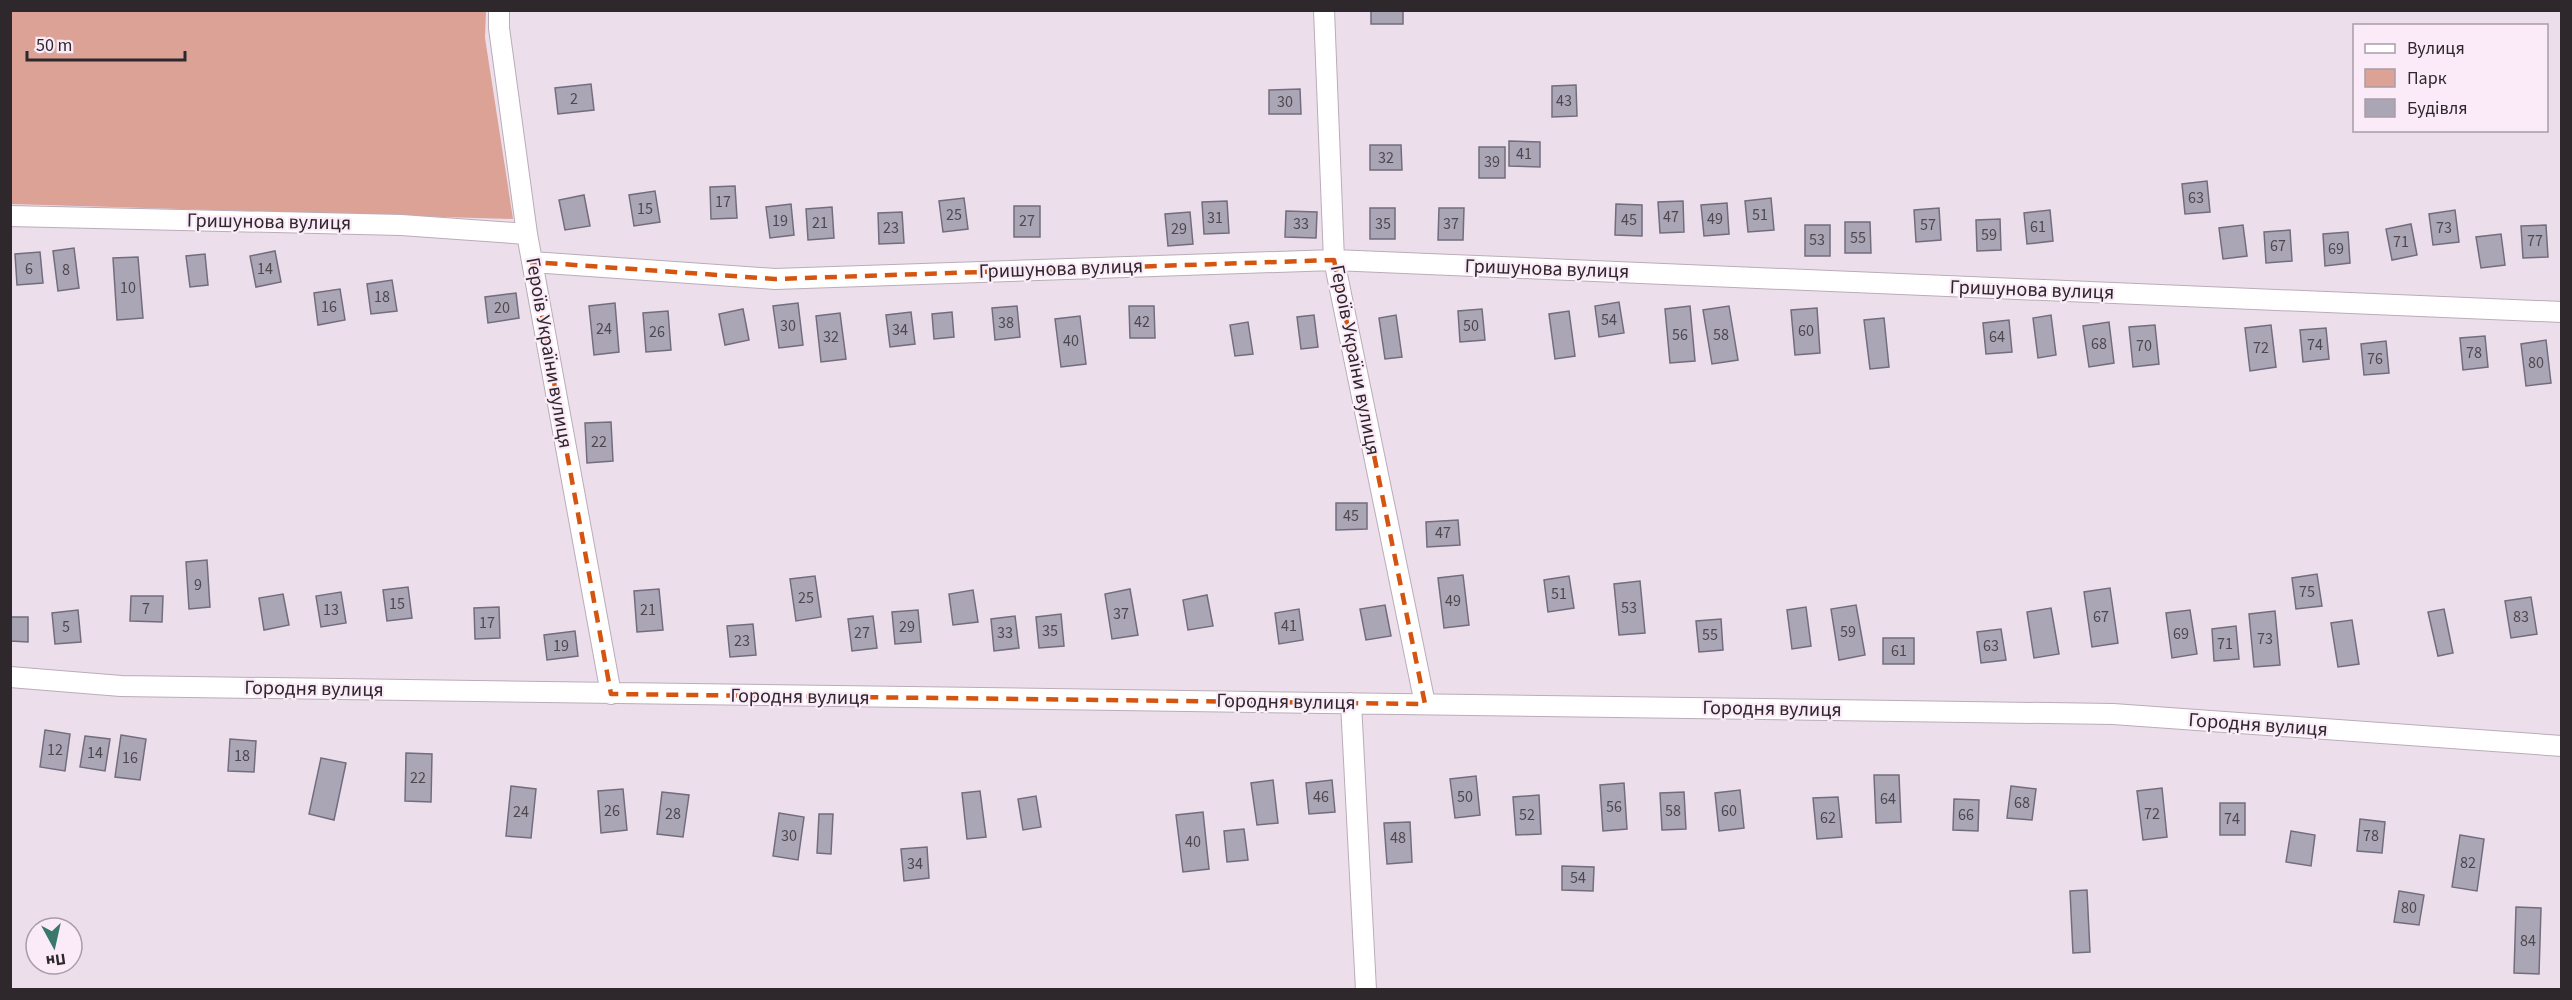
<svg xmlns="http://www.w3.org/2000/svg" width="2572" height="1000" font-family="'Source Sans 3',sans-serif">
  <rect width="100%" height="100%" fill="#eddeeb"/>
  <path fill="#dca296" d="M11,11H486L485,38L513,219L11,204Z"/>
  <path fill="#aba6b6" stroke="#726d7c" stroke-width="1.5" d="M1371,10H1403V24H1371Z
    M591,84L594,110L558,114L555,88Z
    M1576,85L1577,116L1552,117V86Z
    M1300,89L1301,114H1269V90Z
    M1509,141L1540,142V167L1509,166Z
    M1370,145H1401L1402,170H1370Z
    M1479,147H1505V178H1479Z
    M2207,181L2210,212L2185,214L2182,184Z
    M735,186L737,218L711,219L710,187Z
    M655,191L660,222L634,226L629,195Z
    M584,195L590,226L565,230L559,200Z
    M964,198L968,229L943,232L939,201Z
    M1771,198L1774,230L1748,232L1745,201Z
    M1227,201L1229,233L1204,234L1202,202Z
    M1683,201L1684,232L1660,233L1658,202Z
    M1727,203L1729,234L1704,236L1701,205Z
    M791,204L794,235L770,238L766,207Z
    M1616,204L1642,205V236L1615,235Z
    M1014,206H1040V237H1014Z
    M832,207L834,238L808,240L806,209Z
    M1370,208H1395V239H1370Z
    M1439,208H1464L1463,240H1438Z
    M1939,208L1941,240L1916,242L1914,210Z
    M2050,210L2053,241L2027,244L2024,213Z
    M2455,210L2459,242L2433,245L2429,214Z
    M1286,211L1317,212L1316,238L1285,237Z
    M902,212L904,243L879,244L878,213Z
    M1190,212L1193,244L1168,246L1165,214Z
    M2000,219L2001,250L1977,251L1976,220Z
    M1845,222H1870L1871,253H1845Z
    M2411,224L2417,255L2392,260L2386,229Z
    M1805,225H1830V256H1805Z
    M2243,225L2247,256L2223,259L2219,228Z
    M2546,225L2548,257L2523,258L2521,226Z
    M2290,230L2292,261L2266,263L2264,232Z
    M2348,232L2350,263L2325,266L2323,234Z
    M2501,234L2505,265L2481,268L2476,237Z
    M74,248L79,288L58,291L53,251Z
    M275,251L281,282L256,287L250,256Z
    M40,252L43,283L17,285L15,254Z
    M205,254L208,285L190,287L186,256Z
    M138,257L143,318L117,320L113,258Z
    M392,280L397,311L371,314L367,284Z
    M340,289L345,320L318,325L314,293Z
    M516,293L519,318L488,323L485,297Z
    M1619,302L1624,333L1599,337L1595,306Z
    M615,303L619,352L594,355L589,306Z
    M798,303L803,345L779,348L773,306Z
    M1017,306L1020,337L995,340L992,308Z
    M1129,306H1154L1155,338H1130Z
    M1690,306L1695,361L1670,363L1665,309Z
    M1729,306L1738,360L1712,364L1703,310Z
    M1817,308L1820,353L1795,355L1791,310Z
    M743,309L749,340L725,345L719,314Z
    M1482,309L1485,340L1460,342L1458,311Z
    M668,311L671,350L646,352L643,313Z
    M1569,311L1575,356L1555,359L1549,314Z
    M911,312L915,344L890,347L886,315Z
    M952,312L954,337L934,339L932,314Z
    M840,313L846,359L821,362L816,316Z
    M1314,315L1318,347L1301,349L1297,317Z
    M1396,315L1402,357L1385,359L1379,318Z
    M2051,315L2056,355L2038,358L2033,318Z
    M1080,316L1086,364L1061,367L1055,319Z
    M1884,318L1889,367L1870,369L1864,320Z
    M2009,320L2012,352L1986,354L1983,323Z
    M1248,322L1253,354L1235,356L1230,325Z
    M2109,322L2114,363L2089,367L2083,326Z
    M2155,325L2159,364L2133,367L2129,327Z
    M2271,325L2276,367L2250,371L2245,328Z
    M2326,328L2329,359L2303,362L2300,330Z
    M2485,336L2488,367L2463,370L2460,338Z
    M2546,340L2551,383L2526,386L2521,344Z
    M2386,341L2389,373L2364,375L2361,344Z
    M611,422L613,461L587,463L585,423Z
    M1336,503H1367V529L1336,530Z
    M1458,520L1460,545L1427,547L1426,522Z
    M207,560L210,607L189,609L186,562Z
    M2317,574L2322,606L2296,609L2292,578Z
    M1463,575L1469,625L1444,628L1438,578Z
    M815,576L821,617L796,621L790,579Z
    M1569,576L1574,608L1548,612L1544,580Z
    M1640,581L1645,633L1619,635L1614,584Z
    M408,587L412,618L387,621L383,590Z
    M2110,588L2118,643L2092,647L2084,592Z
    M659,589L663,630L637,632L634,591Z
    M1130,589L1138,635L1112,639L1105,594Z
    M973,590L978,622L953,625L949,594Z
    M341,592L346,623L321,627L316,596Z
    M283,594L289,625L264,630L259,598Z
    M1207,595L1213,626L1188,630L1183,600Z
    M131,596H163L162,622L130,621Z
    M2531,597L2537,634L2511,638L2505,601Z
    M1385,605L1391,636L1366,640L1360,609Z
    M1856,605L1865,655L1839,660L1831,609Z
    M499,607L500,638L475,639L474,608Z
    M1806,607L1811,646L1792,649L1787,610Z
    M2051,608L2059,654L2034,658L2027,612Z
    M1299,609L1303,640L1279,644L1275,613Z
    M2444,609L2453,653L2438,656L2428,612Z
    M78,610L81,642L55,644L52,613Z
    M918,610L921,642L895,644L892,612Z
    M2190,610L2197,654L2172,658L2166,613Z
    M2275,611L2280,665L2254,667L2249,614Z
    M1061,614L1064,646L1039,648L1036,617Z
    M873,616L877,648L852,651L848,619Z
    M1015,616L1019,648L994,651L991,619Z
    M10,617H28V642L10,641Z
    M1721,619L1723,650L1699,652L1696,621Z
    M2352,620L2359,664L2338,667L2331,623Z
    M753,624L756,655L730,657L727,626Z
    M2236,626L2239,659L2214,661L2212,629Z
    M2001,629L2006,660L1981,663L1977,632Z
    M575,631L578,656L547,660L544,635Z
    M1883,638H1914V664H1883Z
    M45,730L70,734L65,771L40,767Z
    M121,735L146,739L140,780L115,777Z
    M85,736L110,739L105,771L80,767Z
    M230,739L256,741L254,772L228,771Z
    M406,753L432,754L431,802L405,801Z
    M321,758L346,763L334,820L309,814Z
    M1874,775H1899L1901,822L1876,823Z
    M1476,776L1480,815L1455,818L1450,779Z
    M1273,780L1278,823L1257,825L1251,783Z
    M1332,780L1335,812L1309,814L1306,783Z
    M1624,783L1627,829L1603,831L1600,785Z
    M511,786L536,789L531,838L506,836Z
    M2011,786L2036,789L2032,820L2007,818Z
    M2162,788L2167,837L2143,840L2137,791Z
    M623,789L627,830L601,833L598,791Z
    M1740,790L1744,828L1719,831L1715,793Z
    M980,791L986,837L967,839L962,793Z
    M662,792L689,795L683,837L657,834Z
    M1684,792L1686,829L1662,830L1660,793Z
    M1539,795L1541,834L1516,835L1513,797Z
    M1036,796L1041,827L1023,830L1018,799Z
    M1838,797L1842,837L1817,839L1813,798Z
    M1954,799L1979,800L1978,831L1953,830Z
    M2220,803H2245V835H2220Z
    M1203,812L1209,869L1183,872L1176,815Z
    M779,813L804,817L798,860L773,856Z
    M819,814H833L831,854L817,853Z
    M2360,819L2385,822L2382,853L2357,851Z
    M1410,822L1412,862L1387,864L1384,823Z
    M1244,829L1248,860L1227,862L1224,831Z
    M2291,831L2315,835L2311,866L2286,862Z
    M2460,835L2484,839L2477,891L2452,887Z
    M927,847L929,878L904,881L901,849Z
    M1562,866L1594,867L1593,891L1562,890Z
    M2087,890L2090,952L2073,953L2070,891Z
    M2399,891L2424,895L2419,925L2394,922Z
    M2516,907L2541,908L2539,974L2514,973Z"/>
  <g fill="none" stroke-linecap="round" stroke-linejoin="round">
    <g stroke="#baacb8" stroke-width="22">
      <path id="street" d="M499,10V28L527,234L611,694
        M1324,10L1334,260L1425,704
        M10,216L401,225L527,234
        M532,262L775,279L1334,260L2562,312
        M10,677L121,686L2113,714L2562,746
        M1351,703L1366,990"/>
    </g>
    <use href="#street" stroke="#fff" stroke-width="20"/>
  </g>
  <path fill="none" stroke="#d5540f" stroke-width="4.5" stroke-dasharray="12 8" stroke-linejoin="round" d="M1334,260L1425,704L611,694L532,262L775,279Z"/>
  <g text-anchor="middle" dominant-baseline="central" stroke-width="4.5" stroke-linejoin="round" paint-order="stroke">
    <g font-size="16" fill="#4d484f">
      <text x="574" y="99">2</text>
      <text x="1564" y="101">43</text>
      <text x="1285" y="102">30</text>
      <text x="1524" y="154">41</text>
      <text x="1386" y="158">32</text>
      <text x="1492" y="162">39</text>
      <text x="2196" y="198">63</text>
      <text x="723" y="202">17</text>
      <text x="645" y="209">15</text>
      <text x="954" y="215">25</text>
      <text x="1760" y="215">51</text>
      <text x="1671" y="217">47</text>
      <text x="1215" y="218">31</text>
      <text x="1715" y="219">49</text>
      <text x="1629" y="220">45</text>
      <text x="780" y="221">19</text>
      <text x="1027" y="221">27</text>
      <text x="820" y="223">21</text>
      <text x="1301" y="224">33</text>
      <text x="1383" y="224">35</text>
      <text x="1451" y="224">37</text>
      <text x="1928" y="225">57</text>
      <text x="2038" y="227">61</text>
      <text x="891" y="228">23</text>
      <text x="2444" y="228">73</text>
      <text x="1179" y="229">29</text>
      <text x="1989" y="235">59</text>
      <text x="1858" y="238">55</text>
      <text x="1817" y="240">53</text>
      <text x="2535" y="241">77</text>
      <text x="2401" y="242">71</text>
      <text x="2278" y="246">67</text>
      <text x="2336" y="249">69</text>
      <text x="29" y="269">6</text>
      <text x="265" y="269">14</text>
      <text x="66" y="270">8</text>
      <text x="128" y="288">10</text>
      <text x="382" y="297">18</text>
      <text x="329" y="307">16</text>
      <text x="502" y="308">20</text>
      <text x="1609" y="320">54</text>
      <text x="1142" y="322">42</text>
      <text x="1006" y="323">38</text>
      <text x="788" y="326">30</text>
      <text x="1471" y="326">50</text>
      <text x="604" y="329">24</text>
      <text x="900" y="330">34</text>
      <text x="1806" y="331">60</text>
      <text x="657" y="332">26</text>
      <text x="1680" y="335">56</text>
      <text x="1721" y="335">58</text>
      <text x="831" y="337">32</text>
      <text x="1997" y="337">64</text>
      <text x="1071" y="341">40</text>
      <text x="2099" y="344">68</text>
      <text x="2315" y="345">74</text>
      <text x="2144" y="346">70</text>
      <text x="2261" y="348">72</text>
      <text x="2474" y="353">78</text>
      <text x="2375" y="359">76</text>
      <text x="2536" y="363">80</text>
      <text x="599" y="442">22</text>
      <text x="1351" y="516">45</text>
      <text x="1443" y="533">47</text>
      <text x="198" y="585">9</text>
      <text x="2307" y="592">75</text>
      <text x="1559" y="594">51</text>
      <text x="806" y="598">25</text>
      <text x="1453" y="601">49</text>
      <text x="397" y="604">15</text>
      <text x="1629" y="608">53</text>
      <text x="146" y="609">7</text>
      <text x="331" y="610">13</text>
      <text x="648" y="610">21</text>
      <text x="1121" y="614">37</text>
      <text x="2101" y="617">67</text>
      <text x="2521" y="617">83</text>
      <text x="487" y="623">17</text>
      <text x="1289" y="626">41</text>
      <text x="66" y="627">5</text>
      <text x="907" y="627">29</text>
      <text x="1050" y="631">35</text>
      <text x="1848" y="632">59</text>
      <text x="862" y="633">27</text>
      <text x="1005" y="633">33</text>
      <text x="2181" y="634">69</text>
      <text x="1710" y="635">55</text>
      <text x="2265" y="639">73</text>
      <text x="742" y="641">23</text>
      <text x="2225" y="644">71</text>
      <text x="561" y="646">19</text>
      <text x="1991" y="646">63</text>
      <text x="1899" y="651">61</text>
      <text x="55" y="750">12</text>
      <text x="95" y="753">14</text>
      <text x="242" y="756">18</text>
      <text x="130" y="758">16</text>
      <text x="418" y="778">22</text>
      <text x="1321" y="797">46</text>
      <text x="1465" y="797">50</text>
      <text x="1888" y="799">64</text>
      <text x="2022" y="803">68</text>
      <text x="1614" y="807">56</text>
      <text x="612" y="811">26</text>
      <text x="1673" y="811">58</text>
      <text x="1729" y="811">60</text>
      <text x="521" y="812">24</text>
      <text x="673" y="814">28</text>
      <text x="2152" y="814">72</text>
      <text x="1527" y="815">52</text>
      <text x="1966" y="815">66</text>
      <text x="1828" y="818">62</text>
      <text x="2232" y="819">74</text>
      <text x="789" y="836">30</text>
      <text x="2371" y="836">78</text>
      <text x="1398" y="838">48</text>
      <text x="1193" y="842">40</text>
      <text x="2468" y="863">82</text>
      <text x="915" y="864">34</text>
      <text x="1578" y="878">54</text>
      <text x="2409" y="908">80</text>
      <text x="2528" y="941">84</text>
    </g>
    <g font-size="20" fill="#2e282d" stroke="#fbebf8">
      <text transform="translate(269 222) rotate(1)">Гришунова вулиця</text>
      <text transform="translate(1061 269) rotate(-2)">Гришунова вулиця</text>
      <text transform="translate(1547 269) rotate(2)">Гришунова вулиця</text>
      <text transform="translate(2032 290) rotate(2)">Гришунова вулиця</text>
      <text transform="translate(549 353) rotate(80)">Героїв України вулиця</text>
      <text transform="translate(1355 360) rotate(79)">Героїв України вулиця</text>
      <text transform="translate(314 689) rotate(1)">Городня вулиця</text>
      <text transform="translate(800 697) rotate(1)">Городня вулиця</text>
      <text transform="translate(1286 702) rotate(1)">Городня вулиця</text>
      <text transform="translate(1772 709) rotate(1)">Городня вулиця</text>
      <text transform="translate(2258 725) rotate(4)">Городня вулиця</text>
    </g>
  </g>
  <rect width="2572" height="1000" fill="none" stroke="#2e282d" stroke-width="24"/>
  <rect x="2353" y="24" width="195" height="108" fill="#fbebf8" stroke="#a99da7" stroke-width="1.5"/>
  <rect x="2365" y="44" width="30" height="9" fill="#ffffff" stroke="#a99da7" stroke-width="1.5"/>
  <text x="2407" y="54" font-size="18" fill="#2e282d">Вулиця</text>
  <rect x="2365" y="69" width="30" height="18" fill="#dca296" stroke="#a99da7" stroke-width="1.5"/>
  <text x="2407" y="84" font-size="18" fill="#2e282d">Парк</text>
  <rect x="2365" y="99" width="30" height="18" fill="#aba6b6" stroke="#a99da7" stroke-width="1.5"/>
  <text x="2407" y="114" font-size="18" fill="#2e282d">Будівля</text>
  <g transform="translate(54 946) rotate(172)"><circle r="28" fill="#fbebf8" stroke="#a99da7" stroke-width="1.5"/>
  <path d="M0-4.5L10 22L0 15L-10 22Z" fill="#387969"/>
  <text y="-9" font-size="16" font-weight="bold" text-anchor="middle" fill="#2e282d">Пн</text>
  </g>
  <path d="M27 51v9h158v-9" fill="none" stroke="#2e282d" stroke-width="3"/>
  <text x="36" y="51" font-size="18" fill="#2e282d" stroke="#fbebf8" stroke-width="4.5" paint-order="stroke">50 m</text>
</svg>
